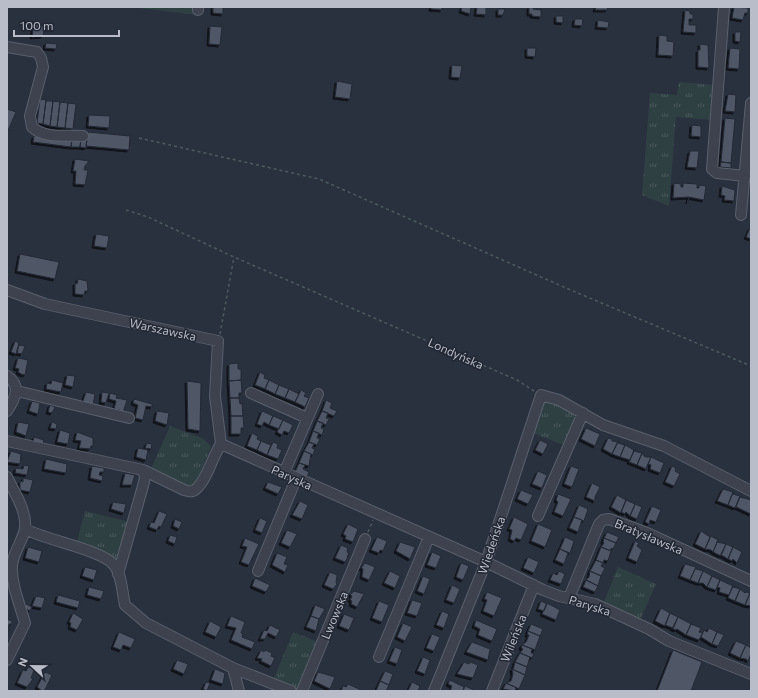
<svg xmlns="http://www.w3.org/2000/svg" width="758" height="698" font-family="Commissioner,sans-serif">
  <defs>
    <pattern id="grass-tufts" width="24" height="20" patternUnits="userSpaceOnUse"><rect width="24" height="20" fill="#2f4043"/><path d="M3 7l-1-3M5 7V3M7 7l1-3M15 17l-1-3M17 17v-4M19 17l1-3" fill="none" stroke="#4b5a5d"/></pattern>
    <filter id="shadow"><feDropShadow dx="-2" dy="2" stdDeviation="0" flood-color="#0009"/></filter>
  </defs>
  <rect width="100%" height="100%" fill="#29303e"/>
  <path fill="url(#grass-tufts)" d="M132,7H194L197,15Z
    M679,82L715,85L711,120L676,117L669,206L642,195L650,93L677,95Z
    M551,400L578,416L566,446L533,433L544,401Z
    M170,426L202,438L211,446L196,485L185,488L150,471Z
    M85,511L130,522L118,563L106,553L76,545Z
    M618,567L656,584L640,620L603,604Z
    M293,632L318,642L302,682L297,690L273,681Z"/>
  <path fill="#4f5666" stroke="#232935" filter="url(#shadow)" d="M213,7H223V14L213,13Z
    M431,7H442V10L431,9Z
    M462,7H471L470,14L461,11Z
    M477,7H486V15L476,14Z
    M529,7H533V9L541,10V8V17L532,16V14H529Z
    M596,7H608L607,10H595Z
    M734,7L748,8V13H745L743,20L732,18Z
    M498,9H505L503,15H498Z
    M685,10L690,11V14H693V19H689V25H696V33L683,32Z
    M556,16H563V23L556,22Z
    M575,19H583L582,26L574,25Z
    M598,20L609,22L608,28L597,27Z
    M34,24L45,26L43,36L32,37Z
    M210,26L222,27L220,45L209,44Z
    M735,32H741L740,42L735,41Z
    M659,35L667,36V41L674,42L673,56L658,55Z
    M46,43L57,44L56,49L45,48Z
    M700,44L708,45L709,68L698,67V50H700Z
    M527,48H536L535,57L527,56Z
    M730,48L740,49L739,69L728,68Z
    M452,65L462,66L460,78L451,77Z
    M337,81L352,84L350,99L335,97Z
    M728,94L736,95L735,112L725,111Z
    M40,99L46,100L43,124L37,123Z
    M46,101H53L50,126L43,124Z
    M53,101L60,102L57,127L50,126Z
    M60,102L68,103L65,128L57,127Z
    M68,103L76,104L73,129L65,128Z
    M7,109L16,112L7,133Z
    M89,115L110,116L109,128L88,126Z
    M725,118L735,119L731,163L721,162Z
    M692,125L701,126V137L691,136Z
    M88,132L130,136L129,150L86,146Z
    M34,136L72,138L71,147L33,142Z
    M81,138L87,139L86,148L80,147Z
    M72,139L81,140L80,147H71Z
    M690,151H699L697,168L687,167Z
    M75,159L89,161L85,166L84,170H88L85,185L75,184L76,171H73Z
    M721,162L731,163V168L720,167Z
    M674,183L681,184V187H683V183L697,184V188H699V185L706,186L704,200L689,197L688,202L689,197L673,198Z
    M722,186L735,190L734,201L724,200L725,196L721,195Z
    M750,228H751V239L746,237Z
    M96,234L109,236L107,248L94,246Z
    M20,254L59,262L55,279L17,271Z
    M78,279L87,281L88,291H85L84,295L75,294V283L77,284Z
    M15,341L19,343L16,354L11,352Z
    M19,345L25,346L22,354L17,353Z
    M18,358L28,360L25,375L21,374L18,372L19,369L15,368Z
    M238,363V369H241V380L229,381V364Z
    M260,372L265,375L264,378L269,380L265,389L255,385Z
    M67,375L75,376L73,387L65,385Z
    M52,380L63,383L61,392L46,389L47,383L51,384Z
    M241,380L242,393H239V398H230L229,381Z
    M269,380L279,385L275,394L265,389Z
    M187,381L201,383L200,431L188,429Z
    M279,385L289,389L285,398L275,394Z
    M289,389L299,394L295,402L285,398Z
    M301,390L306,393L304,396L309,398L305,407L295,402Z
    M86,392L95,394L93,406L82,404Z
    M102,392L109,393L106,403L101,402Z
    M110,393L117,395L116,398L127,400L123,413L119,412L120,410L114,409L116,401L109,399Z
    M230,398H239L240,404L242,403L243,416H231Z
    M134,399L152,404V407L146,406L143,420L135,418L138,405L133,403Z
    M326,400L332,403L330,408L337,411L334,416L322,411Z
    M32,401L40,403L38,414L29,411Z
    M50,405L55,407L52,413L48,412Z
    M157,411L169,413L167,425L155,421Z
    M262,411L273,416L269,425L264,422L262,426L257,424Z
    M322,411L328,413L326,418L329,419L326,425L317,421Z
    M231,416H243L244,428H241V434H231Z
    M273,416L283,420L279,429L269,425Z
    M283,420L293,425L289,433L284,431L282,435L277,432Z
    M317,421L323,423L321,428L324,429L322,435L313,431Z
    M18,422L29,424L26,436L16,432Z
    M52,422L57,424L56,429L50,428Z
    M586,428L600,434L595,446L581,439Z
    M60,430L70,433L68,444L57,442Z
    M313,431L319,433L317,438L320,439L317,445L309,442Z
    M77,432L93,438V446H91L90,449L79,448L81,441L75,440Z
    M252,433L258,436L257,439L261,441L257,450L247,446Z
    M34,437L44,440L43,445L33,442Z
    M608,438L612,439V441L618,442L612,454L603,449Z
    M540,440L548,444L543,454L535,450Z
    M261,441L271,445L267,455L257,450Z
    M618,441V443L625,445L620,457L612,454Z
    M273,442L278,444L277,448L282,450L278,459L267,455Z
    M309,442L314,444L312,448L315,449L313,455L304,451Z
    M147,443L152,444L151,449L145,448Z
    M625,445L634,450L629,462L630,460L620,457Z
    M138,448L148,450L146,460L136,457Z
    M635,449L634,451L642,453L637,465L629,462Z
    M11,451L21,454L20,464L7,462Z
    M304,451L311,454L309,466L299,463Z
    M642,453L645,457H651L646,469L637,465Z
    M651,457L664,463L660,473L650,469L651,465L648,464L646,469Z
    M46,459L67,464L66,473L44,469Z
    M299,463L305,465L303,469L309,472L307,477L295,472Z
    M24,465L29,466L27,475L15,473L16,468L23,469Z
    M92,466L104,468V472H100L99,475L103,476L102,481L90,478Z
    M571,466L579,469L572,487L564,484Z
    M672,466L676,468L675,471L680,474L674,486L665,482Z
    M538,471L547,475L542,488L532,484Z
    M125,473L135,475L132,485H122Z
    M23,478L33,480L30,492L20,490V481L23,482Z
    M268,482L282,487L278,494L265,488Z
    M592,483L600,487L595,497V501L586,497Z
    M723,489L733,492L728,505L717,501Z
    M521,490L533,495L528,504L517,499Z
    M733,492V494L740,496L735,508L728,505Z
    M558,494L571,499L563,516L554,512L558,502L556,500Z
    M617,495L626,500L621,513L611,507Z
    M740,497L751,500V514L736,507Z
    M626,500L635,504L630,516L626,512L625,514L621,512Z
    M300,501L308,505L302,519L292,515Z
    M113,502L126,504L124,513L111,509Z
    M635,504L642,507L637,519L630,516Z
    M579,505L588,509L584,521L574,517Z
    M652,506L661,510L656,522L650,520L649,524L645,522Z
    M159,511L167,514L161,527L159,526L157,530L149,527L151,522L154,523Z
    M514,517L528,524L521,540L516,538L514,541L510,539L512,530L509,529Z
    M574,517L582,520L578,532L569,528Z
    M260,518L267,521L262,533L255,530Z
    M175,519L182,522L179,529L173,526Z
    M348,524L358,529L353,542L345,539L346,536L343,534Z
    M538,524L552,530L545,547L531,541Z
    M287,530L297,534L290,547L281,543Z
    M701,531L710,537L705,549L695,544Z
    M607,532L619,537L616,543L604,538Z
    M170,535L177,537L175,544L168,541Z
    M711,536L718,540L713,552L711,550L705,549Z
    M377,537L387,541L383,551L380,550L379,553L371,550Z
    M565,537L574,541L570,553L560,549Z
    M245,538L259,544L249,565L241,562L247,547L242,546Z
    M604,538L616,543L613,549L611,548V551L601,547L604,543L603,542Z
    M718,540L717,542L726,544L721,556L713,552Z
    M635,541L639,543L637,546L642,550L637,562L628,558Z
    M400,542L415,547L410,559L396,551Z
    M726,544L733,547L728,559L721,555L720,556Z
    M341,545L348,548L347,552L349,553L347,557H348L345,562L335,558Z
    M28,547L42,551L39,562L25,558Z
    M601,547L611,551L608,561L604,560L603,563L596,560Z
    M733,547L742,552L737,563L733,559L732,561L728,559Z
    M560,549L568,553L564,564L555,560Z
    M432,552L441,556L436,568L427,565Z
    M277,553L287,557L284,564L288,565L285,572L272,565Z
    M528,557L539,562L534,573L523,568Z
    M596,560L603,563L601,566L605,568L601,576L590,571Z
    M365,563L375,567L369,580L362,577L363,569L361,568Z
    M461,563L469,566L463,580L456,577Z
    M685,564L696,567L690,580L680,576Z
    M85,567L97,570L94,580L82,576Z
    M696,567V569L703,571L698,583L690,580Z
    M390,571L400,576L395,588L384,583Z
    M559,571L565,574L561,584L550,580L553,573L557,575Z
    M590,571L601,576L598,586L586,580L589,577Z
    M703,571L712,576L707,587L703,583H698Z
    M330,572L337,575L336,583L337,584L333,589L324,585Z
    M423,576L430,579L424,594L417,591Z
    M712,576L720,580L716,590L707,587Z
    M255,578L270,585L266,592L252,586Z
    M586,580L598,586L595,592L583,587Z
    M720,580L733,586L729,595L719,592L720,588L717,587L716,590Z
    M452,585L460,589L454,603L446,600Z
    M733,585V587L740,589L735,601L728,598Z
    M89,587L104,591L101,599L87,595Z
    M740,589L745,593L746,592L750,593L745,605L735,601Z
    M354,591L364,594L357,607L351,604L352,601L350,600L352,596L350,595Z
    M487,592L502,598L494,616L483,611L487,600L484,599Z
    M750,593L751,594V606L745,605Z
    M58,595L80,601L78,608L56,602Z
    M36,596L45,598L42,608L32,606Z
    M412,600L422,603L417,616L407,613Z
    M379,601L389,605L382,622L372,618Z
    M541,601L547,604L544,611L538,609Z
    M547,603L560,610L556,620L542,614Z
    M26,604L32,607L30,611L24,608Z
    M315,605L325,609L319,619L311,616Z
    M661,608L670,613L665,626L655,621Z
    M442,611L449,614L444,628L436,625Z
    M73,613L83,619L77,630L70,627L71,623L69,622Z
    M670,613L678,617L672,629L673,628L665,625Z
    M344,614L354,618L349,630L339,626Z
    M231,616L245,622L241,633L243,634L242,637L255,642L252,649L231,640L236,628L227,626Z
    M311,616L319,619L316,631L306,627Z
    M678,617L691,624L686,635L677,629L676,630L673,629Z
    M7,619L12,621V624H9L8,635Z
    M476,620L497,629L492,641L478,635L480,629L474,626Z
    M210,621L221,627L216,637L205,632Z
    M403,623L412,627L405,641L397,637Z
    M531,624L543,629L540,636L528,631Z
    M691,624L701,628L699,632L703,633L699,640L686,635Z
    M270,625L280,630L276,637L268,633L265,639H260L264,630L267,631Z
    M709,628L717,632L712,644L701,637L699,640L704,630L707,632Z
    M528,631L540,636L535,650L522,645L526,642L529,635H527Z
    M119,632L135,639L131,648L123,645L121,650L113,647Z
    M717,632L724,635L718,646L712,644Z
    M432,634L440,637L434,651L426,648Z
    M736,641L746,645L740,658L730,653Z
    M472,642L490,649L488,660L466,652Z
    M522,645L535,650L532,649L531,653L534,654L532,658L520,653L523,649L521,648Z
    M746,645L751,648V654L748,661L746,659L740,658Z
    M395,647L402,650L397,664L389,661Z
    M261,650L264,652L265,650L272,653L271,656L275,658L271,666L261,661L262,659L257,658Z
    M673,650L702,662L691,691H657Z
    M520,653L532,658L530,657L527,667L515,662Z
    M423,657L430,660L425,674L417,671Z
    M177,660L188,664L184,674L173,669Z
    M464,662L469,664L470,662L478,665L473,678L457,674Z
    M515,662L527,667L525,675L512,669L513,670Z
    M28,667L35,668L31,678L33,679L27,687L17,683L23,670L26,671Z
    M215,669L225,673L223,684L211,680Z
    M512,669L525,675L519,689L506,683L511,681L513,674Z
    M385,671L393,674L389,685L380,681Z
    M45,672L52,675L45,690L42,691L37,687Z
    M318,672L335,677L330,689L314,681Z
    M450,680L464,687L463,691H450L452,686L448,684Z
    M380,681L389,685L386,691H376Z
    M206,682L210,683L207,691L203,689Z
    M412,682L420,686L418,691H408Z
    M506,683L519,689L516,688L515,691L503,689Z
    M348,684L359,689V691H341L343,686L346,687Z
    M465,686L474,690V691H463Z"/>
  <g fill="none" stroke-linecap="round" stroke-linejoin="round">
    <g stroke="#5a606c" stroke-width="12">
      <path id="minor" d="M724,7L712,169L717,173L745,176
        M198,10V7
        M7,47L37,52L41,58L43,67L30,116L32,127C45,139 66,135 83,136
        M741,215L751,103
        M7,290L45,304L218,341L215,396L221,444
        M7,376C22,386 15,399 7,411
        M17,391L129,418
        M251,393L307,418
        M7,441L143,470L145,477L143,486L118,574
        M221,444L486,562L543,590L559,596L595,604L649,629L669,641L751,674
        M143,470L184,490C188,491 192,493 196,489C207,480 212,457 221,444
        M284,473L318,394
        M7,477C14,492 27,511 25,528C23,541 13,552 12,566C11,584 20,605 25,623L7,660
        M538,516L583,413
        M25,529C46,540 101,550 113,564C122,573 122,593 125,605L146,623L233,668L239,691
        M258,571L296,479
        M569,598L599,524L603,520L609,519L647,533L751,581
        M379,657L429,537
        M233,668L291,691
        M302,691L365,539
        M434,691L486,562L541,395L559,400L603,425L664,446L751,491
        M492,691L534,585"/>
    </g>
    <path stroke="#4d5b60" stroke-width="1.5" stroke-dasharray="3 3" stroke-linecap="butt" d="M139,138L319,179L566,288L751,366
      M126,210L148,217L234,257L517,380L534,391
      M220,334L234,257
      M368,532L373,520"/>
    <use href="#minor" stroke="#3d424e" stroke-width="10"/>
  </g>
  <g text-anchor="middle" dominant-baseline="central" stroke-width="3" stroke-linejoin="round" paint-order="stroke">
    <g font-size="12" fill="#b9bdc9" stroke="#212733">
      <text transform="translate(163 329) rotate(12)">Warszawska</text>
      <text transform="translate(456 353) rotate(24)">Londyńska</text>
      <text transform="translate(292 477) rotate(24)">Paryska</text>
      <text transform="translate(649 536) rotate(23)">Bratysławska</text>
      <text transform="translate(491 545) rotate(-71)">Wiedeńska</text>
      <text transform="translate(590 605) rotate(17)">Paryska</text>
      <text transform="translate(334 615) rotate(-67)">Lwowska</text>
      <text transform="translate(513 638) rotate(-68)">Wileńska</text>
    </g>
  </g>
  <rect width="758" height="698" fill="none" stroke="#b9bdc9" stroke-width="16"/>
  <g transform="translate(32 666) rotate(292)" stroke="#212733" stroke-width="3" paint-order="stroke">
  <path d="M0-3L7 15L0 10L-7 15Z" fill="#b9bdc9"/>
  <text y="-6" font-size="11" font-weight="bold" text-anchor="middle" fill="#b9bdc9">N</text>
  </g>
  <path d="M14 30v6h105v-6" fill="none" stroke="#b9bdc9" stroke-width="2"/>
  <text x="20" y="30" font-size="12" fill="#b9bdc9" stroke="#212733" stroke-width="3" paint-order="stroke">100 m</text>
</svg>
